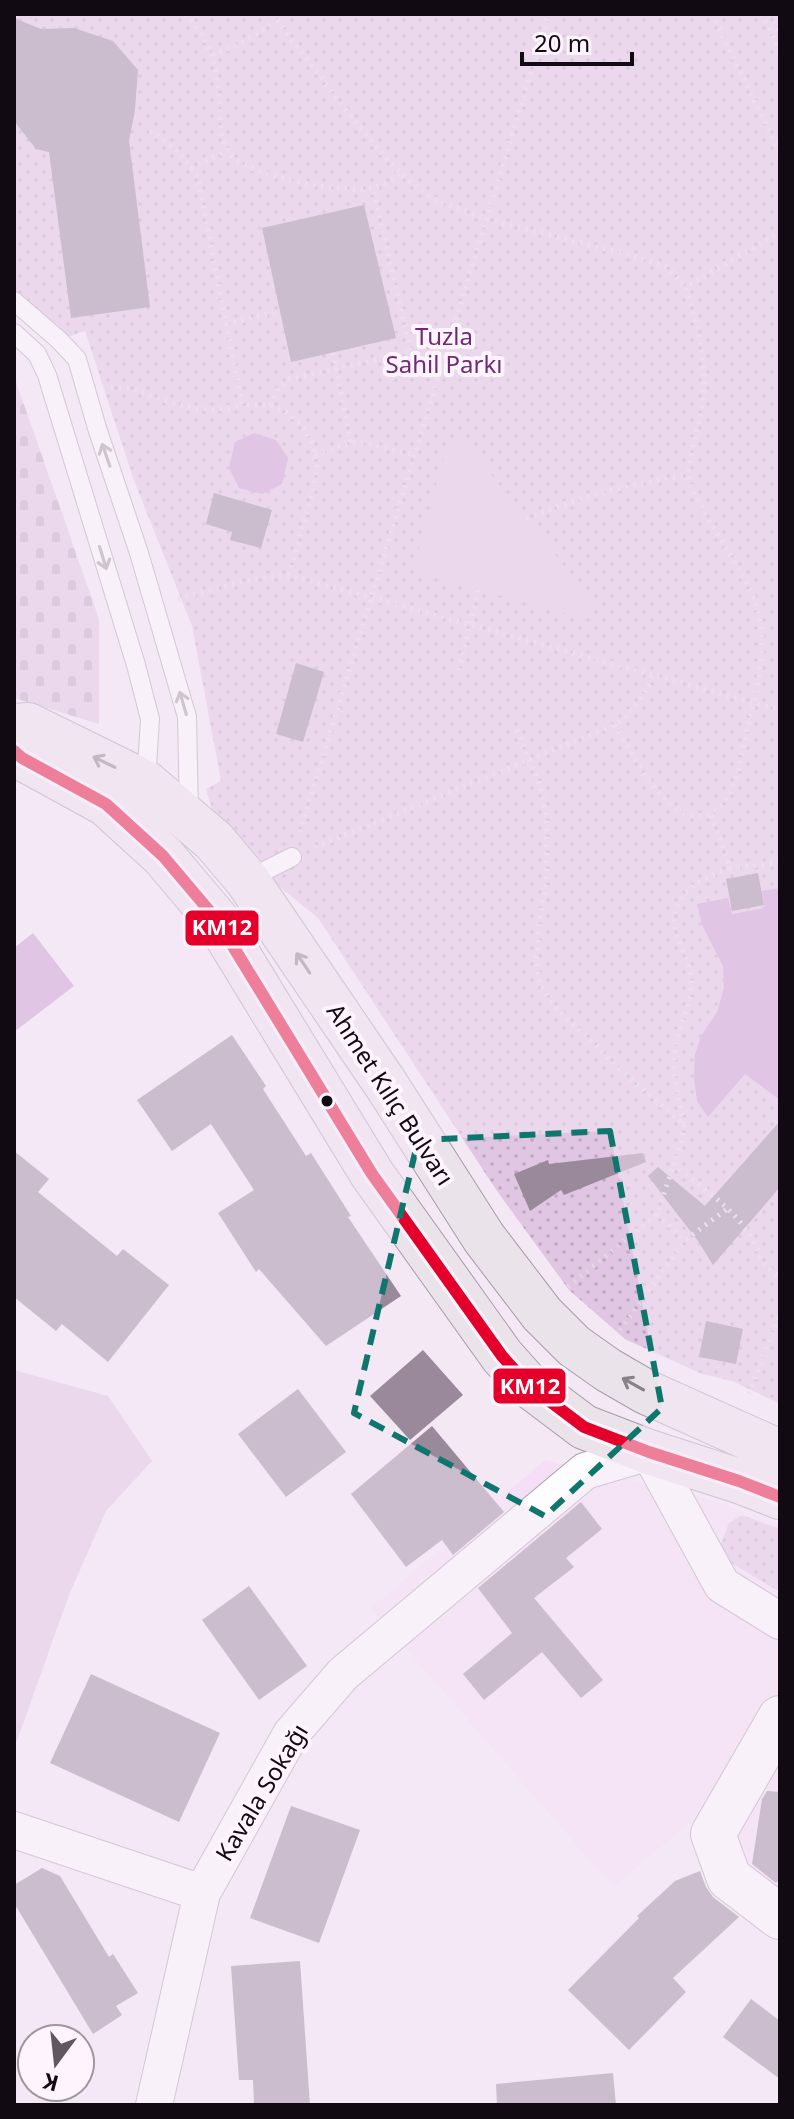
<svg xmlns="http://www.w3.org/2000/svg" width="794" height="2119" font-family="'Noto Sans',sans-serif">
  <defs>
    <pattern id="grass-dots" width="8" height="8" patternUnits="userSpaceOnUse" patternTransform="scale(2)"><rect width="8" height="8" fill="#e0c6e2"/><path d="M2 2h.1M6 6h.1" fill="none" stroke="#bfa9c1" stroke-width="1.8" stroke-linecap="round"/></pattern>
    <pattern id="cemetery-stones" width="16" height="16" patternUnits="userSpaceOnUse" patternTransform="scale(2)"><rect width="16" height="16" fill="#e0c6e2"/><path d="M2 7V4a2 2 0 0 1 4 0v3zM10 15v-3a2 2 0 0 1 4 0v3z" fill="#bfa9c1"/></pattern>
  </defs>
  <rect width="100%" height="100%" fill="#f4e8f5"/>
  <path fill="#f4dff6" d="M545,1460L706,1498L780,1525V1903L735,1869L707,1808L613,1887L371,1608Z"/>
  <path fill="url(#grass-dots)" d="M14,14H780V1404L732,1381L702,1374L625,1339L569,1290L497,1191L318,918L238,853L217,827L206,789L221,781L192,626L133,478L85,331L68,337L14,291Z
    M742,1515L780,1529V1592L728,1561L721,1544L729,1523Z"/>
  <path fill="url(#cemetery-stones)" d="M14,376L99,619V724L14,698Z"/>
  <path fill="#e0c6e2" d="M449,438L466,443L592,601L586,619L424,575L415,563Z
    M14,1370L108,1396L152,1461L106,1511L69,1595L14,1749Z"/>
  <path fill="#ca9cce" d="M254,433L276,440L288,458L282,484L262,494L239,488L229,468L235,442Z
    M780,888V1100L745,1074L708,1117L697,1101L694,1077L695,1055L701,1036L717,1012L724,988L723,966L702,925L697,904L728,898L732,914L765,908L762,891Z
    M33,933L74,986L14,1032V948Z"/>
  <path fill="#99899b" d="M14,18L41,29L74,28L113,41L138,70L135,110L129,141L150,307L71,318L49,152L36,149L14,121Z
    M364,205L396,338L291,362L262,228Z
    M214,493L272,510L261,548L230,540L232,532L206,524Z
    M296,663L324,672L303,742L276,734Z
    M758,873L764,905L732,911L726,879Z
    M232,1035L266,1086L263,1089L306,1156L311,1153L351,1216L348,1217L401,1296L326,1346L259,1269L256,1272L218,1213L254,1190L211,1124L172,1151L137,1100Z
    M780,1121V1187L713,1265L698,1241L648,1176L658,1167L705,1206Z
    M14,1151L49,1179L38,1192L117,1256L123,1249L169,1285L108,1362L62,1324L56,1331L14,1297Z
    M643,1153L646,1162L564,1195L561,1190L530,1211L514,1174L548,1160L549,1164Z
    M706,1321L743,1329L736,1364L699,1357Z
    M423,1350L463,1395L410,1440L370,1396Z
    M298,1389L346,1452L286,1497L238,1434Z
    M432,1426L504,1512L453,1555L442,1540L406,1567L351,1494Z
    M581,1502L602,1529L566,1558L574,1567L534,1598L603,1680L581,1698L542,1652L484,1700L463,1674L512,1633L478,1588Z
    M249,1586L307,1666L259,1700L202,1620Z
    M91,1674L220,1733L179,1822L50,1763Z
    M767,1791L780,1792V1879L776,1883L752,1864L762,1799Z
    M291,1806L360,1830L319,1943L250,1918Z
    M42,1868L60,1876L109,1957L113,1954L138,1993L116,2006L122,2015L93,2034L14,1903V1885Z
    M700,1871L706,1887L713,1897L739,1917L673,1978L686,1992L629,2050L568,1990L639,1918L637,1916L675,1881Z
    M300,1961L310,2105H254L253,2080H239L231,1966Z
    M751,1999L780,2021V2079L723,2037Z
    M613,2073L616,2105H497L496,2084Z"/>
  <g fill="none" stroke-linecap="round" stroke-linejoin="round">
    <g stroke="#aaa1ab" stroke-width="20">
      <path id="lane" d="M14,301L59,340L77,359L97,428L139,553L187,717L189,814
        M14,333L37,354L47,375L136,665L150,719L146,783
        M247,880L292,857"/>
    </g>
    <g stroke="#aaa1ab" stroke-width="38">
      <path id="street" d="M649,1452L722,1585L780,1621
        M14,1830L202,1893
        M154,2105L202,1893L291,1734L343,1674L585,1471L649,1452"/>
    </g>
    <g stroke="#aaa1ab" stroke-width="46">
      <path id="secondary" d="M780,1718L713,1834L729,1878L780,1917"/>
    </g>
    <g stroke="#a99aaa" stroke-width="46">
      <path id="primary" d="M14,726L28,725L146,783L214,841L247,880L387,1086L484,1238L542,1314L574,1346L608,1370L646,1392L780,1452
        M14,751L22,758L106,804L163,856L217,920L372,1174L502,1356L527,1384L584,1427L649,1452L739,1481L780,1497"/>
    </g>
    <path stroke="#dfdadf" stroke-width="5" stroke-dasharray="2 6" stroke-linecap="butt" d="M186,14C214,47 217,67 220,109C221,119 220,131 223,140C224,144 229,152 232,156C252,177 344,194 373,188C382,186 392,179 400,174
      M272,14L357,124L400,174L433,199L486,219L637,257L666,267L686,287
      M712,14L780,153
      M762,14L780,51
      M770,14L780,34
      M212,54C237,47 256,36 276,20
      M150,131C172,145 185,156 198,179L242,405H270L285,411L302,425L312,443L317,467L313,490L289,575
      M191,168L228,150
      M226,324L280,311
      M333,353L351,443
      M111,388C131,385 148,395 166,401C195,410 213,412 242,405
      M270,405L279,387L289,379L411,352L373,188
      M315,454L351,443H367L414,455
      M527,519C579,496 632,484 688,475
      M178,599L252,579L289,575L780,710
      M459,670L478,590
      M615,725C631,751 659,809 692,815C698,816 705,815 711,815
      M517,730L540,786L547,819L546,883L540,917L536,963L540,984L556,1007L621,1070L684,1125C678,1098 670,1068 677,1041C682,1018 693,1000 691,976C688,951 666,931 677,906C687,884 709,877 730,868L711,815C735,797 739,768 745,739C755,696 771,645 755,601C748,583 736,565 726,548C713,525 695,504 689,478C686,467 701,417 703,401C707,361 697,325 686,287L780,232
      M300,832L549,14
      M315,847L615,725C633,710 644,697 653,676
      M730,868L780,863
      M684,1125L680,1148L674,1164C696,1183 727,1204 744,1227C758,1245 758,1264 780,1277
      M657,1214L684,1241
      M568,1287L657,1214L674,1164
      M620,1330L684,1241L727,1209
      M749,1394L780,1313"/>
    <use href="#lane" stroke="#fdfcfe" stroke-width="18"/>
    <use href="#street" stroke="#fdfcfe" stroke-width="36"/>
    <use href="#secondary" stroke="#fdfcfe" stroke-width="44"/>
    <use href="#primary" stroke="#eae3ea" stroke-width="44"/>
    <g stroke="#fef4fe" stroke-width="18">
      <path id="bus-1" d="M14,751L22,758L106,804L163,856L217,920L372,1174L502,1356L527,1384L584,1427L649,1452L739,1481L780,1497"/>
    </g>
    <use href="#bus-1" stroke="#e4002b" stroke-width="12"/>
  </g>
  <defs><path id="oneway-shaft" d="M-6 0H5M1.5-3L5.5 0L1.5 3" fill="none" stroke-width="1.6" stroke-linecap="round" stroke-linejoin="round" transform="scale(2)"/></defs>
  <g stroke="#9f9ba0">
    <use href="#oneway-shaft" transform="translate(106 455) rotate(-109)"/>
    <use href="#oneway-shaft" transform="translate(103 558) rotate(73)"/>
    <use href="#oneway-shaft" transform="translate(183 703) rotate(-106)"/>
  </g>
  <g stroke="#888189">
    <use href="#oneway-shaft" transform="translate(104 762) rotate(-154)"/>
    <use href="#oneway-shaft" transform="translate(303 963) rotate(-124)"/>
    <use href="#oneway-shaft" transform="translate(633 1384) rotate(-151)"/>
  </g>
  <path d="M0 0H794V2119H0ZM610,1131L662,1408L545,1516L354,1413L418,1140Z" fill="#f4e8f5" fill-opacity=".55" fill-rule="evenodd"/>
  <path fill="none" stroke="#0f766e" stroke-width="6" stroke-dasharray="16 10" stroke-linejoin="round" d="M610,1131L662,1408L545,1516L354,1413L418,1140Z"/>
  <circle fill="#110a12" stroke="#fef4fe" stroke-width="3" cx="327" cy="1101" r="7"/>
  <g text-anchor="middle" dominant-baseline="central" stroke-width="8" stroke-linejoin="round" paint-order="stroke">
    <g font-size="24" fill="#702877" stroke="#fef4fe">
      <text x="444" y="335">Tuzla<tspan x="444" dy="28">Sahil Parkı</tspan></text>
    </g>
    <g font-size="24" fill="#110a12" stroke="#fef4fe">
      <text transform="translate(391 1094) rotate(57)">Ahmet Kılıç Bulvarı</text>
      <text transform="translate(261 1792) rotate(-59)">Kavala Sokağı</text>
    </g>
  </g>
  <g stroke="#fef4fe" stroke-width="3">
    <rect x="184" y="909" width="76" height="38" rx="8" fill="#e4002b"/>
    <rect x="492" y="1367" width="75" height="38" rx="8" fill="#e4002b"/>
  </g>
  <g font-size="22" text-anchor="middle" font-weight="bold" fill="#fff">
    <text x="222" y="935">KM12</text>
    <text x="530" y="1394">KM12</text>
  </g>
  <rect width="794" height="2119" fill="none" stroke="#110a12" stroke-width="32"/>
  <g transform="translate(56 2063) rotate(195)"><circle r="38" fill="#fef4fe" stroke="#9f96a0" stroke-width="2"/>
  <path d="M0-6L14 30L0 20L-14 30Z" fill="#605861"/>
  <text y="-12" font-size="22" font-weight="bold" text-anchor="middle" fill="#110a12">K</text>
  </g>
  <path d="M522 52v12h110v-12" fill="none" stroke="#110a12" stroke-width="4"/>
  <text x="534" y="52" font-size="24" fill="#110a12" stroke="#fef4fe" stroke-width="6" paint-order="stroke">20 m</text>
</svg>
